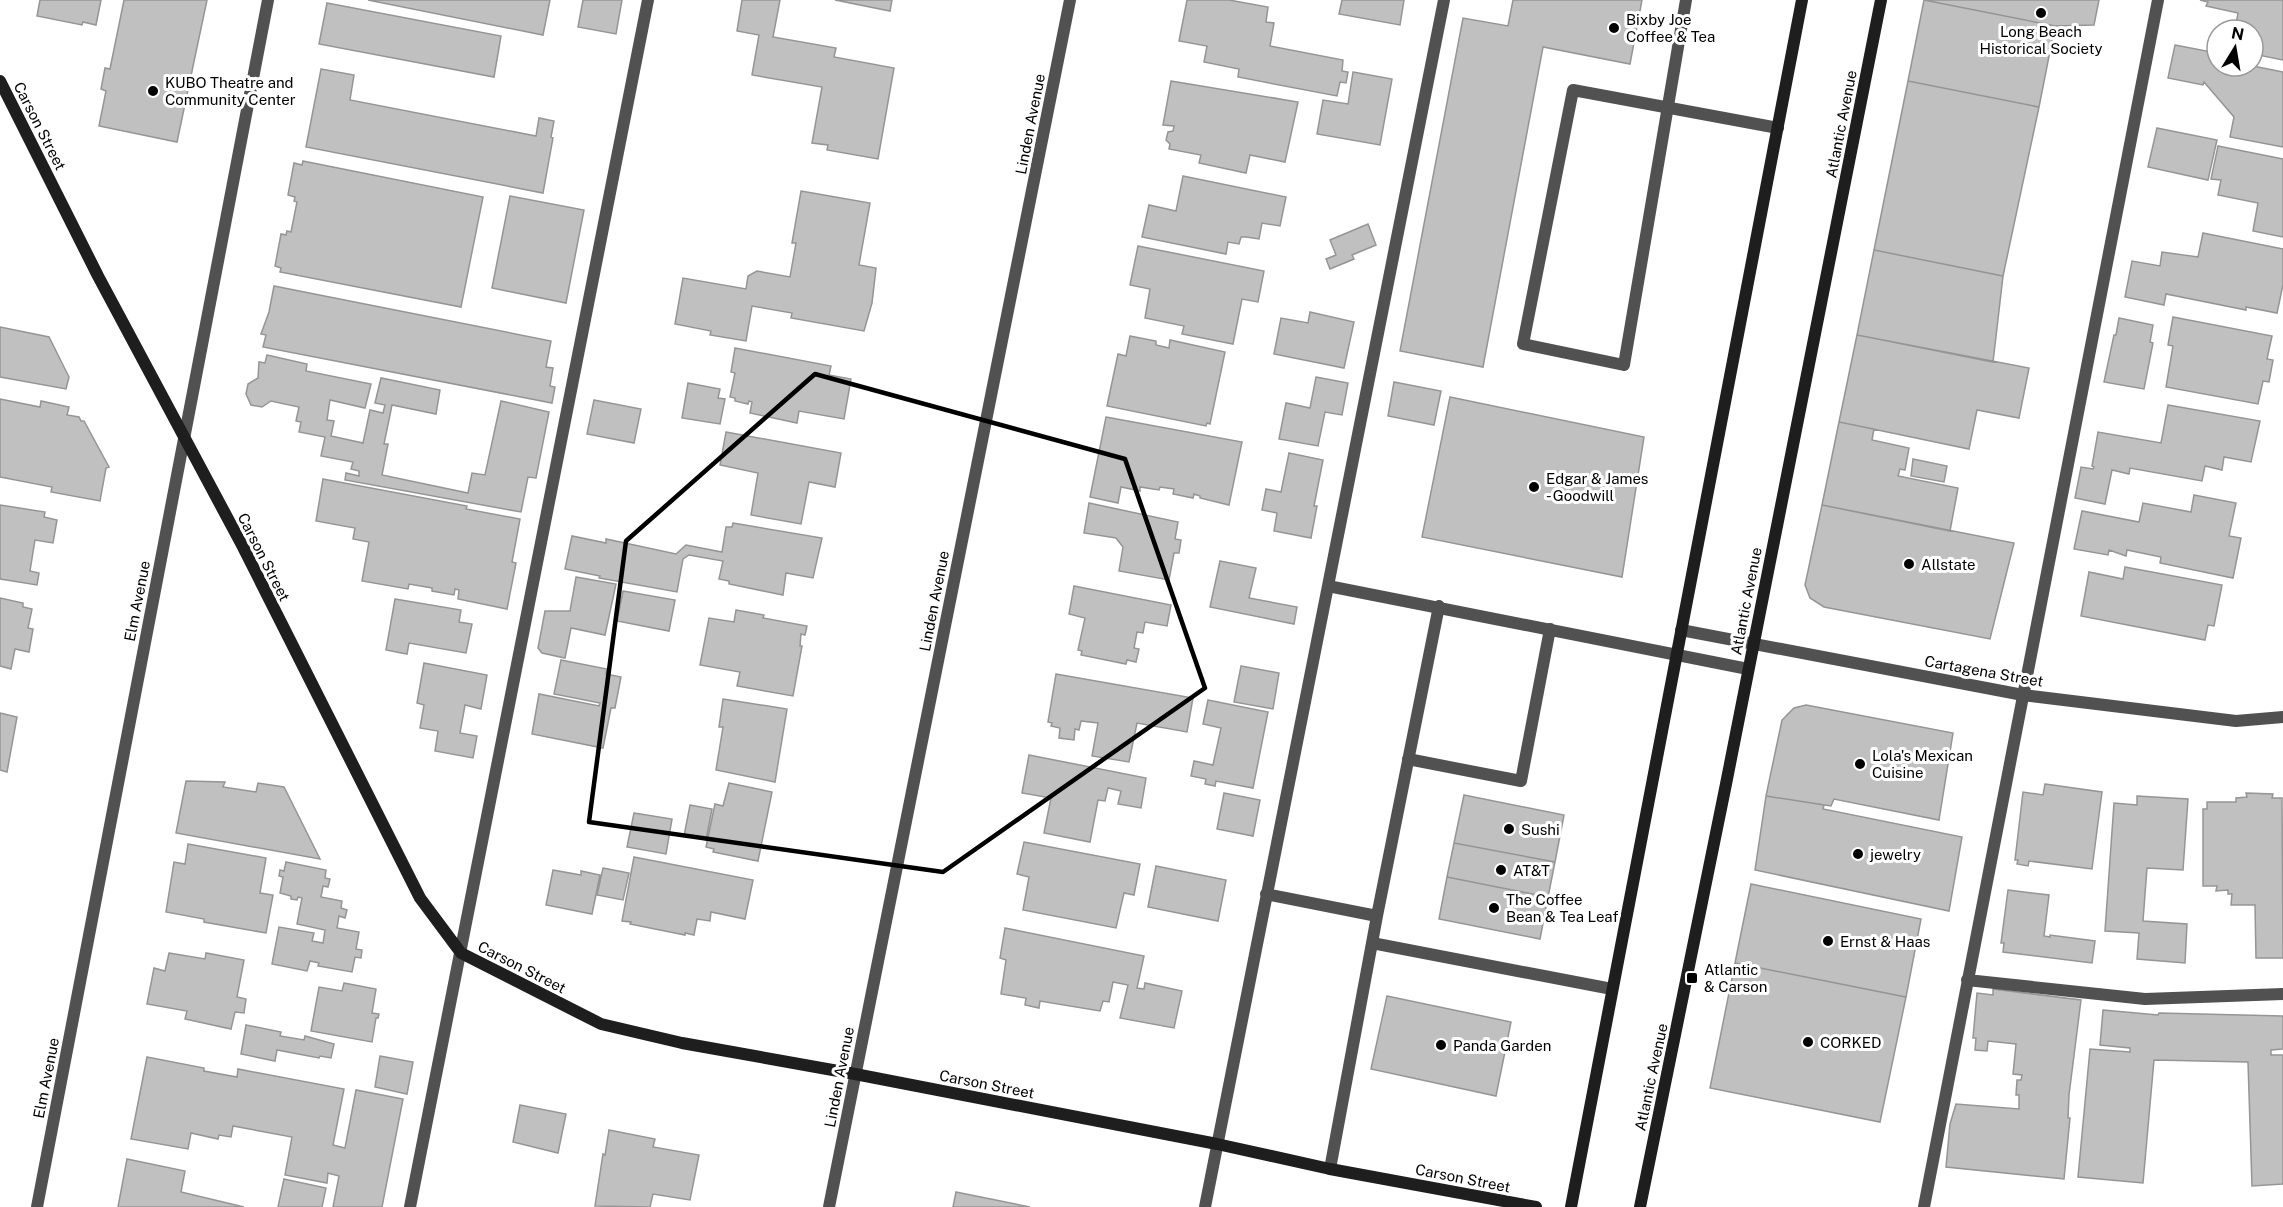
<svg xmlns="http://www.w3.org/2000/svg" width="2283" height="1207" font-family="'Public Sans',sans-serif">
  <rect width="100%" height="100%" fill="#fff"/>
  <path fill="#c0c0c0" stroke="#959595" stroke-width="1.5" d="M40,0H101L96,25L83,22L82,25L37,16Z
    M124,0H207L177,142L99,126L106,91L101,89L105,68L110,69Z
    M368,0H550L543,35Z
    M583,0H622L616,34L578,27Z
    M742,0H780L773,37L836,48L834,57L894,68L878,159L827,150L828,145L812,143L822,87L752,75L759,35L737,31Z
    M835,0H892L890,11Z
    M1187,0H1229L1268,7L1266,22L1274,23L1270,46L1343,60L1342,71L1348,72L1346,83L1340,82L1337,96L1238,77L1239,69L1204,62L1207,46L1179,41Z
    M1342,0H1404L1400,25L1339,14Z
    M1513,0H1642L1630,64L1543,47L1483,367L1400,351L1463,18L1508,26Z
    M1924,0H2099L2094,25L2055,26Z
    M1924,0L2055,26L2039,107L1908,81Z
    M2200,0H2283V60L2253,54V30H2235L2238,13L2206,6L2208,2Z
    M327,3L501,36L494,77L319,44Z
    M2175,45L2217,53V66H2253L2283,72V147L2230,137L2234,117L2204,82L2203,85L2168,78Z
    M321,69L354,75L350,100L536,136L539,118L554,121L551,137L553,138L543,193L306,147Z
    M1353,72L1392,79L1380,145L1317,134L1323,100L1348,104Z
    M1171,81L1298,102L1285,162L1250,155L1246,173L1199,163L1201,155L1169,149L1170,144L1166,140L1168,132L1173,131L1174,126L1163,125Z
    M1908,81L2039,107L2003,276L1874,250Z
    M2157,128L2217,140L2208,180L2148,167Z
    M2218,146L2283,159V237L2253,231L2258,203L2218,195L2221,180L2211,179Z
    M303,161L483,197L461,307L280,272L281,268L275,266L281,234L286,235L287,231L291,232L297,202L294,201L295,197L288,195L294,163L302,165Z
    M1183,176L1286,197L1280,226L1262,223L1259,239L1246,237H1241L1239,244L1228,242L1226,254L1142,237L1149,205L1176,211Z
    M801,191L870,203L859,265L876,268L872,303L864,331L791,318L792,313L752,306L746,341L710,335L711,331L675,324L683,278L746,289L748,276L757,271L790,277L796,243H792Z
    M510,196L584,210L566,303L492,288Z
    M1368,224L1376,245L1352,255L1354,259L1330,269L1326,259L1336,255L1330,240Z
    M2203,233L2283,249V285L2277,313L2246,307V310L2166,294L2164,305L2125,297L2132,261L2160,266L2162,252L2198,257Z
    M1138,246L1264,271L1258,302L1242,299L1233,344L1182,334L1184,326L1145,318L1150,289L1130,285Z
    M1874,250L2003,276L1993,362L1857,335Z
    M274,286L551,341L546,367L553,368L550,386L555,387L552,403L263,347L266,335L261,334L269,312Z
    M1310,312L1354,322L1344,368L1274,354L1281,318L1308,323Z
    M2173,317L2272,336L2267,359L2273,360L2269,382L2263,381L2258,404L2166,387L2173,346L2168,345Z
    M2119,318L2153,325L2150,342L2153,343L2144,389L2104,382L2114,335H2116Z
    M0,327L49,337L69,377L66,389L0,377Z
    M1857,335L2029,368L2019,418L1977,410L1969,449L1839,422Z
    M1130,336L1156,341V345L1169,348L1170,340L1225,352L1210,424L1207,423L1206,426L1107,406L1118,354L1126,356Z
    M735,348L831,366L829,375L851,379L844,419L799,411L797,423L750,413L752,402L749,401L748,404L735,401V398L730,397L735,373L731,372Z
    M267,355L307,364L306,371L371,384L365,408L330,400L327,420L334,421L331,436L363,443L370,410L383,413L385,405L375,403L381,378L440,390L436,414L392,405L384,444H388L382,475L468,493L472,473L485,475L501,401L549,412L536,478L528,477L521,512L345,480L346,473L359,476V471L351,469L353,462L321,456L325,437L299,432L301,422L296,421L299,407L271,401L262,407L251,405L246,394L248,384L258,378L259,362L265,363Z
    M1316,377L1348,383L1342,415L1325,412L1318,446L1279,439L1286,403L1310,408Z
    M1394,382L1441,391L1434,425L1388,416Z
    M688,383L720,389L718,398L725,399L720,424L682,418Z
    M1450,397L1644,437L1622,577L1422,537Z
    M0,399L40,407L41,401L69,407L67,415L79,417L81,421H84L109,467L106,468L100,501L51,492L52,487L0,477Z
    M594,400L641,409L634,443L587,434Z
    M2168,405L2260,421L2251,462L2224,457L2222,470L2205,466L2202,481L2130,468L2129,474L2112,470L2105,504L2075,498L2081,467L2093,469L2094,467L2092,466L2098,432L2161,443Z
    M1106,417L1242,442L1229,505L1200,498V496L1194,494L1193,498L1173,494L1174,489L1160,487L1159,490L1140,487V491L1121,487L1118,503L1090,497Z
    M1839,422L1874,429L1872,440L1909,448L1905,470L1900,469L1898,476L1958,488L1950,531L1822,505Z
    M726,432L841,453L835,487L809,482L801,524L751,515L758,473L720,465Z
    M1289,453L1323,460L1314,506H1317L1311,538L1274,531L1277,513L1262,510L1266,489L1281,492Z
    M1913,459L1947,466L1944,482L1911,476Z
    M323,479L467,506L466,509L520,519L512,562L516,563L507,609L458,599L459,590L455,589L454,595L432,591V588L409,584L408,589L362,581L369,542L353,539L355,528L316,521Z
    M2194,495L2236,503L2229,536L2241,538L2233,578L2160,563L2161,557L2127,550L2126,556L2109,550L2108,555L2074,549L2082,511L2139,522L2143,503L2191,512Z
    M1089,503L1178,522L1175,539L1181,540L1179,553H1174L1169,580L1119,571L1123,547L1116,538L1084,533Z
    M0,505L45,512L44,517L57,520L53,543L35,540L30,571L39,573L37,585L0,579Z
    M1822,505L2014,543L1990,639L1824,607L1810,598L1805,585Z
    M733,523L822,538L813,578L786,573L783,595L729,584V581L719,579L723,561L689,555L683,559L677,592L599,578L600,576L565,569L572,536L606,543V539L676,554L686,545L722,552L726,527H732Z
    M1220,561L1256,568L1249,598L1297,607L1294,624L1210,607Z
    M2125,567L2222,585L2214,626L2208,625L2205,640L2081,616L2089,572L2123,579Z
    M576,577L616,584L605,635L571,628L565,658L542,653L538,648L545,611H570Z
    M1074,586L1171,605L1167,626L1145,622L1143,633L1137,632L1134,648L1139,649L1136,662L1127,660L1126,664L1081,655L1082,651L1078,650L1085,618L1069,614Z
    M623,591L675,600L669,631L617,621Z
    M0,598L23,603V607L32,609L28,628L33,629L29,652L15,649L11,669L0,666Z
    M395,599L461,610L459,622L472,624L466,653L409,643L407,654L386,650Z
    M736,610L764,615L763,618L807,626L805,635L801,634L800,646H802L793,696L737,686L740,672L700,665L709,618L734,622Z
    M561,660L607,669L606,674L621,677L615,708H611L603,748L532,734L539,694L599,706L600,703L554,694Z
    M424,663L487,675L481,709L465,705L460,733L477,736L473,758L435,751L438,731L420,728L424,705L417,703Z
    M1241,666L1279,673L1273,709L1234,702Z
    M1056,674L1193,698L1187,732L1137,723L1129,762L1092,756L1098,723L1081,721L1079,730L1075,729L1074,740L1059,738L1060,728L1051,726L1052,723L1048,722Z
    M723,699L787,709L775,782L716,770L723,727H719Z
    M1208,700L1268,712L1253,788L1216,781L1215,786L1205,784L1206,779L1191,776L1194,761L1213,765L1221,728L1203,724Z
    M1806,705L1953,733L1939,820L1834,799L1831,806L1766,796L1782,720L1794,708Z
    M0,713L17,717L7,772L0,770Z
    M1029,755L1146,778L1141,808L1118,804L1121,791L1108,788L1105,801L1098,800L1090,842L1044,833L1051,798L1022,793Z
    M186,781L225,782L223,787L256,792L258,783L284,787L320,859L176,833Z
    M729,783L772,792L758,861L713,852L714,849L706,847L715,804L723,806Z
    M2045,784L2102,792L2092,869L2029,861L2028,866L2017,864L2018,860H2015L2023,792L2043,795Z
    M1224,793L1260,800L1253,836L1217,829Z
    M2246,793L2273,794L2272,798H2282L2283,958H2256L2255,905H2231L2232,894H2228V890L2216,891L2217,886H2203V809H2207V802H2236V798L2247,797Z
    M1464,795L1564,815L1555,862L1454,843Z
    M1766,796L1824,805L1823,809L1962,837L1949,911L1755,870Z
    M2137,796L2188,799L2183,870L2147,868L2143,921L2187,924L2185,963L2137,959L2139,933L2105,931L2114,803L2137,805Z
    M690,805L712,809L706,840L684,836Z
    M634,813L672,819L666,854L627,847Z
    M1024,842L1140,864L1134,895L1124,893L1116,928L1023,910L1029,877L1017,874Z
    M1454,843L1555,862L1548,897L1447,877Z
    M188,844L266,858L260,893L273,895L266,933L204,922V919L166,912L174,862L185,864Z
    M634,857L753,880L745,919L711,912L710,921L697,919L694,935L685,933V935L630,924L631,922L622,921Z
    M286,862L326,870L325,878L330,879L328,887L323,886L321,897L342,901L341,908L347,910L345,918L339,916L337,928L359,932L356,949L362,950L361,958L355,957L352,972L318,966L319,963L310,961L307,971L272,964L279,927L314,933L312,941L323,943L325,930L297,924L302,898L298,897L297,900L291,899V896L280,893L283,877L279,876L280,870L284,871Z
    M1156,866L1226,880L1218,921L1148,907Z
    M603,868L629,873L623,900L597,895Z
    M553,870L581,875V871L600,875L592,914L546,905Z
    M1447,877L1548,897L1540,939L1439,919Z
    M1751,884L1921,919L1906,997L1735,963Z
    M2008,890L2049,895L2044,936L2050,937V935L2095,941L2092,963L2003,952L2004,943H2001Z
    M1005,928L1144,956L1137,988L1144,989L1145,983L1182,991L1174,1028L1120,1018L1128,985L1113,982L1109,1002L1103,1001L1100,1011L1040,1001L1039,1008L1025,1005L1026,998L1001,994L1006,960L1000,958Z
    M169,953L205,959L206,953L244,960L237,997L246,999L244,1013L235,1012L231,1029L185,1019L187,1011L147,1004L154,968L165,971Z
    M1735,963L1906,997L1880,1122L1710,1088Z
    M344,983L376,989L372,1013L379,1014L378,1018H376L372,1042L311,1031L319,987L342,991Z
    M1993,989L2081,1000L2069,1095L2068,1118H2070L2064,1179L1946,1167L1950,1124L1956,1104L2019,1109V1095H2016L2017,1080H2021L2022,1075L2013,1074L2016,1044L1988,1041L1987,1051L1975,1050L1976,1038H1973L1977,993L1993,995Z
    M1387,996L1511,1022L1496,1096L1371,1069Z
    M2103,1010L2158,1015L2159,1013L2283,1016V1049L2271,1050V1055H2283V1184L2252,1186L2248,1062L2154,1060L2143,1183L2078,1177L2090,1049L2130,1052V1048L2100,1045Z
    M246,1025L281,1032L280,1036L304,1040L305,1036L334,1044L331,1058L320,1056L319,1058L277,1050L275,1061L241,1054Z
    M380,1056L413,1062L407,1094L375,1087Z
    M147,1057L204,1068V1071L237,1077L238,1069L344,1089L333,1145L345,1148L356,1090L403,1099L382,1207H333L339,1176L328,1173L327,1183L285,1175L292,1137L233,1126L231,1137L219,1135L218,1139L191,1133L188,1149L131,1139Z
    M520,1105L566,1114L558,1153L513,1142Z
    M609,1130L655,1139L653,1147L699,1155L690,1200L653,1194L650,1207L595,1206L603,1154L605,1155Z
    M127,1159L185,1171L181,1192L244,1207H118Z
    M284,1179L326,1188L322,1207H278Z
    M956,1192L1030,1207H953Z"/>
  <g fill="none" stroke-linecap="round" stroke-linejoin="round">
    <path stroke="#515151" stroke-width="12" d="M1686,0L1624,365L1523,344L1573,90L1778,128
      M1328,586L1748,669
      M1408,759L1521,781L1550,629
      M1266,894L1377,916
      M1372,943L1612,989
      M1967,980L2145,999L2283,994
      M1330,1169L1377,916L1439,606
      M410,1207L648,0
      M1205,1207L1444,0
      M1924,1207L2158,0"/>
    <path stroke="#515151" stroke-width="12" d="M1681,630L2023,695L2236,721L2283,717
      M37,1207L268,0
      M829,1207L1070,0"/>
    <path stroke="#1e1e1e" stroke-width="12" d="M0,81L98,276L243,547L420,898L461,953L601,1024L682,1043L855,1074L1217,1144L1330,1169L1536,1207
      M1571,1207L1802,0
      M1640,1207L1726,784L1881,0"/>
  </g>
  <path fill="none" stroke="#000" stroke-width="4.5" stroke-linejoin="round" d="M815,374L1125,459L1205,688L943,872L589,822L626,541Z"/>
  <g fill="#000" stroke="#fff" stroke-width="2">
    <circle cx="2041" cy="13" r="6"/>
    <circle cx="1614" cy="28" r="6"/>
    <circle cx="153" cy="91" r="6"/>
    <circle cx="1534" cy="487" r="6"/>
    <circle cx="1909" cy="564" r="6"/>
    <circle cx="1860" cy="764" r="6"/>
    <circle cx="1509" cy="829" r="6"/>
    <circle cx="1858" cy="854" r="6"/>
    <circle cx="1501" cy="870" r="6"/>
    <circle cx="1494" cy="908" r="6"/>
    <circle cx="1828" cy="941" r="6"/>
    <rect x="1686" y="972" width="12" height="12" rx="3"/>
    <circle cx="1808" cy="1042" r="6"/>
    <circle cx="1441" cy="1045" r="6"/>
  </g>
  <g text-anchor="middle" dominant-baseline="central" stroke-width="6" stroke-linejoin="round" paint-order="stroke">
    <g font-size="15" fill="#000" stroke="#fff" text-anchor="start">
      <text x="1626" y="19">Bixby Joe<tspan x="1626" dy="17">Coffee &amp; Tea</tspan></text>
      <text x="2041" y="31" text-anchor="middle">Long Beach<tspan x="2041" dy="17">Historical Society</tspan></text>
      <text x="165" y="82">KUBO Theatre and<tspan x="165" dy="17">Community Center</tspan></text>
      <text x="1546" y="478">Edgar &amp; James<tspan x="1546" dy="17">- Goodwill</tspan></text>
      <text x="1921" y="564">Allstate</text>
      <text x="1872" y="755">Lola's Mexican<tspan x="1872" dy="17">Cuisine</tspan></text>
      <text x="1521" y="829">Sushi</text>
      <text x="1870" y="854">jewelry</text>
      <text x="1513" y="870">AT&amp;T</text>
      <text x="1506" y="899">The Coffee<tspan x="1506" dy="17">Bean &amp; Tea Leaf</tspan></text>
      <text x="1840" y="941">Ernst &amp; Haas</text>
      <text x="1704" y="969">Atlantic<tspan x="1704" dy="17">&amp; Carson</tspan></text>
      <text x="1820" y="1042">CORKED</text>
      <text x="1453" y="1045">Panda Garden</text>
    </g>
    <g font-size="15" fill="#000" stroke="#fff">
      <text transform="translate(1030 124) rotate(-79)">Linden Avenue</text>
      <text transform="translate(1841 124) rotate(-79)">Atlantic Avenue</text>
      <text transform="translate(40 126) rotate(63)">Carson Street</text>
      <text transform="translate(264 557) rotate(63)">Carson Street</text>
      <text transform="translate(137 601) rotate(-79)">Elm Avenue</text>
      <text transform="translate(934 601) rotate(-79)">Linden Avenue</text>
      <text transform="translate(1746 601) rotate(-79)">Atlantic Avenue</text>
      <text transform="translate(1984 671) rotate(10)">Cartagena Street</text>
      <text transform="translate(522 967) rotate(27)">Carson Street</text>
      <text transform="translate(839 1077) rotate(-79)">Linden Avenue</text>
      <text transform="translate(1651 1077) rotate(-78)">Atlantic Avenue</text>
      <text transform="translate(46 1078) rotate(-79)">Elm Avenue</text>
      <text transform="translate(987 1084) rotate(11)">Carson Street</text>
      <text transform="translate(1463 1178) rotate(11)">Carson Street</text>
    </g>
  </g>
  <g transform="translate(2235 48) rotate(11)"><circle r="28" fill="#ffffff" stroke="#999999" stroke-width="1.5"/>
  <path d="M0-4.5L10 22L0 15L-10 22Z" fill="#000000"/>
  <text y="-9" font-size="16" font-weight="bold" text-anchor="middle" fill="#000000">N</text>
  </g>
</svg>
